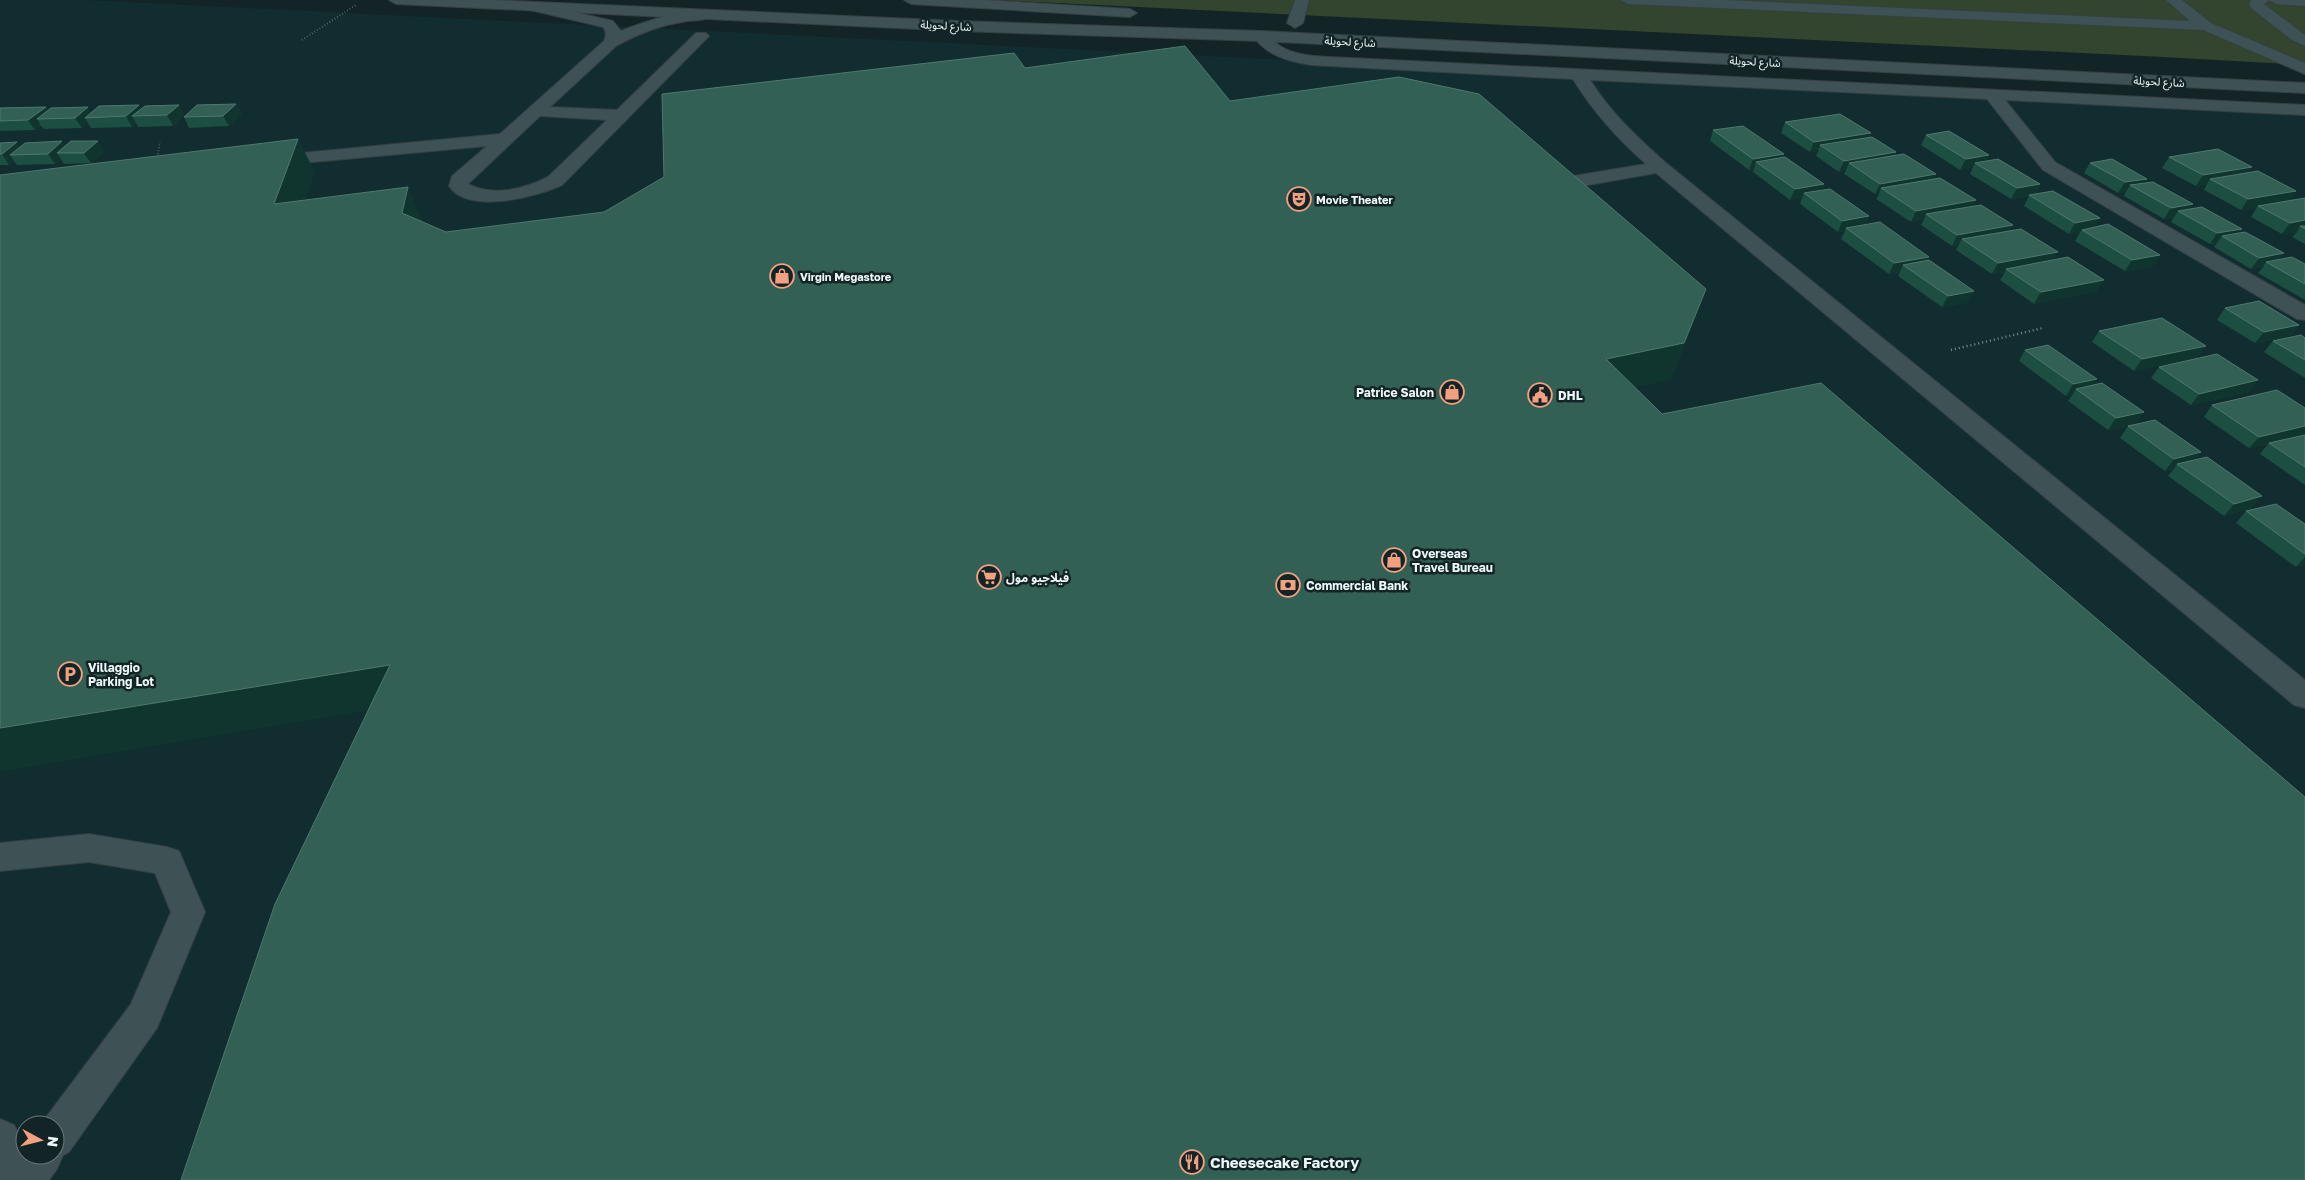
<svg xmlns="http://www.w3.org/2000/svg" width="2305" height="1180" font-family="'Golos Text','Noto Sans Arabic',sans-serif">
  <rect width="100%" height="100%" fill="#132426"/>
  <path fill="#112d30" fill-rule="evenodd" d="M0,0H88L2305,111V1180H0ZM25,1125H55V1155H25Z"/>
  <path fill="#33442f" d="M995,0H2305V65L2163,57Z"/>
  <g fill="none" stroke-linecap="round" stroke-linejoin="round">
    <g stroke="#354042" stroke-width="2">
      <path id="lane" d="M1295,0H1309L1303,23L1295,28L1287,23Z
        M1621,0H1725L2190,21L2166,0H2182L2211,23L2305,63V74L2203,30L1628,4Z
        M2251,0H2305V6L2276,4L2269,0L2264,4L2305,35V46L2292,40L2251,8L2249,5Z
        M531,2L613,21L621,31C635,25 703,1 712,14C708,21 695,20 687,21C661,25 639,33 616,46L550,107L617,110L696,33H706L709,36L562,185C536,197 468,215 449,186L452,176L487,146L270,166L264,165L261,161L264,157L270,156L500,134L604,41C606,36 607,32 603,27L526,9L524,6L526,3ZM540,116L607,120L548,177C524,189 493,197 468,184Z
        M1261,31C1269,33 1273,41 1280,46C1294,55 1313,56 1330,57L2305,105V115L2005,100L2055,162L2305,305V320L2297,319L2043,170L1987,99L1590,80C1611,113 1637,137 1666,163L2305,680V708L2294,705L1656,173L1543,193L1536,191L1534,187L1536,183L1543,181L1646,164C1617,138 1593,112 1573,79L1311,65C1288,61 1267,56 1253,36L1256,33Z
        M89,834L167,847L179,851L205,912L157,1028L69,1152L63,1155L57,1169L49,1180H0V1119L14,1125L25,1146V1155H55V1125L41,1124L131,1004L171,912L155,873L89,862L0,871V843Z"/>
    </g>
    <g stroke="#354042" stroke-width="2">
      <path id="secondary" d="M389,0H491L959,21L1261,31L2305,83V93L1261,41L959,31L396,4Z
        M904,0H985L1130,9L1137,13L1130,17L911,4Z"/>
    </g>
    <path stroke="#7c8a8c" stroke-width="2" stroke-dasharray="0.5 2.5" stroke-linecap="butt" d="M302,40L356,5
      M157,160L160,142"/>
    <path stroke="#7c8a8c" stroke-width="2.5" stroke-dasharray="1 3" stroke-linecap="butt" d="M1951,350L2043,328"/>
    <use href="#lane" fill="#3e5154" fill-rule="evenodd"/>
    <use href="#secondary" fill="#3e5154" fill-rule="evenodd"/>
  </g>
  <path fill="#1c4e42" d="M236,104L241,114L229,126L189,128L184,117Z
    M139,105L141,109L179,105L184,115L173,126L138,127L136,123L132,127L91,128L88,123L82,128L44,129L41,126L35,130L0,131V108L46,107L48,111L88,107L91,113Z
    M1785,122L1871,133L1869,138L1896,152L1895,156L1936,174L1933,179L1976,200L1973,206L2053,260L2097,291L2034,304L2000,280L2005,272L1992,274L1956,250L1959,244L1952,246L1921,225L1924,219L1911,222L1876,199L1879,194H1875L1844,174L1846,170L1839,172L1816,156L1818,151L1810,152L1781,133Z
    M1713,130L1784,154L1783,157L1824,184L1822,190L1869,216L1865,225L1927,260L1968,302L1942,307L1898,276L1900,272L1889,274L1841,239L1845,231L1838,232L1800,204L1802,198L1790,200L1753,172L1754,169L1749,170L1710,141Z
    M1926,135L2040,184L2035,194L2100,218L2094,227L2160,255L2153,266L2125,271L2075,241L2080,232L2069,234L2024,206L2029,196L2011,199L1970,174L1973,167L1960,170L1921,145Z
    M0,143L20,147H65L105,151L91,163L64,164L61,159L55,164L17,165L14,161L9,165H0Z
    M2169,157L2248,173L2296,191L2290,200L2305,198V244L2292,237L2297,232L2282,234L2251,217L2257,207L2241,210L2204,190L2207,184L2196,186L2162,168Z
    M2090,163L2147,179L2144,183L2193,204L2190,209L2242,229L2239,233L2280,259L2305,264V300L2258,273L2263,267L2251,269L2214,247L2217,243L2210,244L2171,222L2174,217L2164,219L2124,196L2126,192L2118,193L2084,173Z
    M2225,308L2299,325L2290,337L2255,343L2217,320Z
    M2099,331L2198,357L2134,371L2092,342Z
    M2305,338V378L2264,352L2273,341Z
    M2025,350L2097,379L2093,385L2136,424L2108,430L2068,401L2073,394L2066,396L2019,361Z
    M2159,367L2249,392L2191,405L2151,378Z
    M2212,405L2305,408V485L2260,454L2268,444L2249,448L2204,417Z
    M2128,426L2201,452L2195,460L2252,508L2224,516L2168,476L2174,469L2165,471L2120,438Z
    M2246,511L2305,524V565L2296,567L2236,523Z"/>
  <path fill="#0f352e" d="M236,104L241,114L229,126L223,116Z
    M139,105L145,115L132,116L136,123L132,127L126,116Z
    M179,105L184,115L173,126L167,115Z
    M46,107L52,117L37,119L41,126L35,130L28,120Z
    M88,107L94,117L85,118L88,123L82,128L75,118Z
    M1871,133L1866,143L1820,145L1818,151L1810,152L1814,142Z
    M298,139L315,172L292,239L274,204Z
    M62,141L68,152L57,153L61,159L55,164L48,154Z
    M98,141L105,151L91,163L84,153Z
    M17,142L24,153L10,155L14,161L9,165L2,154Z
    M1896,152L1891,163H1849L1846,170L1839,172L1844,161Z
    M1784,154L1780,165L1756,162L1754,169L1749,170L1753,159Z
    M1989,155L1984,166L1975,163L1973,167L1960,170L1966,159Z
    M2252,167L2245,177L2210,179L2207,184L2196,186L2203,175Z
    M1936,174L1931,185L1881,188L1879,194H1875L1880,184Z
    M2147,179L2141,189L2130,185L2126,192L2118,193L2125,182Z
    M1824,184L1820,195L1804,193L1802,198L1790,200L1795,189Z
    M2040,184L2034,195H2029V196L2011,199L2017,188Z
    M408,187L423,222L418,248L402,213Z
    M2296,191L2289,202L2258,206L2257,207L2241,210L2248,199Z
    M1976,200L1971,211L1926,214L1924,219L1911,222L1916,211Z
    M2193,204L2186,215L2178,211L2174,217L2164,219L2171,208Z
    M1869,216L1864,227L1846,228L1845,231L1838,232L1842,221Z
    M2100,218L2093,229L2082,230L2080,232L2069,234L2075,223Z
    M2305,220V229L2300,226L2297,232L2282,234L2290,223Z
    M2013,225L2007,236L1962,239L1959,244L1952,246L1957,235Z
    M2242,229L2234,240L2222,236L2217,243L2210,244L2217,233Z
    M2058,252L2051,263L2006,269L2005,272L1992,274L1998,263Z
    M2284,253L2276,264L2266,262L2263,267L2251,269L2259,258Z
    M2160,255L2153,266L2125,271L2132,260Z
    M1929,257L1924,268L1903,265L1900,272L1889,274L1894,263Z
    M2104,280L2097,291L2034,304L2041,292Z
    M1706,289L1693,325L1671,380L1595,396L1606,359Z
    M1974,291L1968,302L1942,307L1948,296Z
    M2299,325L2290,337L2255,343L2264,332Z
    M2206,346L2198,357L2134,371L2142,359Z
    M2097,379L2090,391L2076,389L2073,394L2066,396L2073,384Z
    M2258,380L2249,392L2191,405L2199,394Z
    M2144,412L2136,424L2108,430L2116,418Z
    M2305,426V435L2269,443L2268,444L2249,448L2259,437Z
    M2201,452L2192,464H2177L2174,469L2165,471L2174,459Z
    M2262,496L2252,508L2224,516L2234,504Z
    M2305,557V565L2296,567Z
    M390,665L414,703L0,772V728Z"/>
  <path fill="#326055" stroke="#4f786f" d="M1185,46L1230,101L1399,77L1479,94L1706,289L1684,343L1606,359L1662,414L1821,383L2305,797V1180H181L275,904L390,665L0,728V175L298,139L274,204L408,187L402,213L446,232L604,212L664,177L662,94L1014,53L1025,68Z
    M236,104L223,116L184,117L197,105Z
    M139,105L126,116L85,118L99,106Z
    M179,105L167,115L132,116L145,106Z
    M46,107L28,120L0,121V108Z
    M88,107L75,118L37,119L51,108Z
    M1840,114L1871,133L1814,142L1785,122Z
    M1743,126L1784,154L1753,159L1713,130Z
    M1949,131L1989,155L1966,159L1926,135Z
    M1872,137L1896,152L1844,161L1820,145Z
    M62,141L48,154L10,155L25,143Z
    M71,141H98L84,153H57Z
    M17,142L2,154H0V143Z
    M2218,149L2252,167L2203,175L2169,157Z
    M1904,154L1936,174L1880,184L1849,163Z
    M1785,157L1824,184L1795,189L1756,162Z
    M1998,159L2040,184L2017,188L1975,163Z
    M2112,159L2147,179L2125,182L2090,163Z
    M2258,171L2296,191L2248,199L2210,179Z
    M1940,178L1976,200L1916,211L1881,188Z
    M2153,182L2193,204L2171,208L2130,185Z
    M1830,189L1869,216L1842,221L1804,193Z
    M2053,191L2100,218L2075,223L2029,195Z
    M2305,198V220L2290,223L2258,206Z
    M1981,205L2013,225L1957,235L1926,214Z
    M2202,207L2242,229L2217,233L2178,211Z
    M1880,222L1929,257L1894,263L1846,228Z
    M2108,224L2160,255L2132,260L2082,230Z
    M2300,226H2305V229Z
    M2021,229L2058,252L1998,263L1962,239Z
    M2245,232L2284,253L2259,258L2222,236Z
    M2068,257L2104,280L2041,292L2006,269Z
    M2292,257L2305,264V284L2266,262Z
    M1929,260L1974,291L1948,296L1903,265Z
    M2259,301L2299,325L2264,332L2225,308Z
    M2162,318L2206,346L2142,359L2099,331Z
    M2301,335L2305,338V360L2273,341Z
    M2048,345L2097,379L2073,384L2025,350Z
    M2217,354L2258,380L2199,394L2159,367Z
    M2102,383L2144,412L2116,418L2076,389Z
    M2277,390L2305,408V426L2259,437L2212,405Z
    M2155,420L2201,452L2174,459L2128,426Z
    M2305,435V467L2269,443Z
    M2207,457L2262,496L2234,504L2177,464Z
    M2276,504L2305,524V554L2246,511Z"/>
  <defs>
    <g id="theatre-ring" transform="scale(1.25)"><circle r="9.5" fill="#132426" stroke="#f2a080" stroke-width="1.5"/><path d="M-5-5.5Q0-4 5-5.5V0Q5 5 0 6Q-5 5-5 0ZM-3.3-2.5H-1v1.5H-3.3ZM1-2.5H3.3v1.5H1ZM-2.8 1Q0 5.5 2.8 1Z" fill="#f2a080"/></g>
    <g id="shop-ring" transform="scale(1.25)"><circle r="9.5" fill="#132426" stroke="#f2a080" stroke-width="1.5"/><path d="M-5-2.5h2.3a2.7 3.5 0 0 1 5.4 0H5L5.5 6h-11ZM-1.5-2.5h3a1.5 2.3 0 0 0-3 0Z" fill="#f2a080"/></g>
    <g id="civic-ring" transform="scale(1.25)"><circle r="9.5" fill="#132426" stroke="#f2a080" stroke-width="1.5"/><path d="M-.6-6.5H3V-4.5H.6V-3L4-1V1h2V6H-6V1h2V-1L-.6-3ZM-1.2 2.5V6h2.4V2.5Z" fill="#f2a080"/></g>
    <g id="supermarket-ring" transform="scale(1.25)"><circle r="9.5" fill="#132426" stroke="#f2a080" stroke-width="1.5"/><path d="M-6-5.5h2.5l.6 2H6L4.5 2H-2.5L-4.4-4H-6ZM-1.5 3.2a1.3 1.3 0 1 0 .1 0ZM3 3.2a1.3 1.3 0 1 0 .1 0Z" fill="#f2a080"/></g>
    <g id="bank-ring" transform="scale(1.25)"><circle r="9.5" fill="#132426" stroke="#f2a080" stroke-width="1.5"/><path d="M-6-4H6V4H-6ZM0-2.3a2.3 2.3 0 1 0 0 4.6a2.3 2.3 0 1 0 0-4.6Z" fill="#f2a080"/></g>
    <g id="parking-ring" transform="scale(1.25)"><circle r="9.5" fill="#132426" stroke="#f2a080" stroke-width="1.5"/><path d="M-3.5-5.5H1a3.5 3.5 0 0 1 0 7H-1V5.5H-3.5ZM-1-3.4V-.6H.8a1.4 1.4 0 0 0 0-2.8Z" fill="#f2a080"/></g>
    <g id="restaurant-ring" transform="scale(1.25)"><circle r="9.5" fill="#132426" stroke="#f2a080" stroke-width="1.5"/><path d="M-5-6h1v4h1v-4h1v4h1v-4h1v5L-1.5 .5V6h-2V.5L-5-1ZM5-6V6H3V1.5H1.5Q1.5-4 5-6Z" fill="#f2a080"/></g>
  </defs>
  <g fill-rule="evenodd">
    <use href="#theatre-ring" x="1299" y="199"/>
    <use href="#shop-ring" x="782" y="276"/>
    <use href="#shop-ring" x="1452" y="392"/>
    <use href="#civic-ring" x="1540" y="395"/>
    <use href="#shop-ring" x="1394" y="560"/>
    <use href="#supermarket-ring" x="989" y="577"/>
    <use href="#bank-ring" x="1288" y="585"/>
    <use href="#parking-ring" x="70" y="674"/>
    <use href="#restaurant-ring" x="1192" y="1162"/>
  </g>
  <g text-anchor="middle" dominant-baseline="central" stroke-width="5" stroke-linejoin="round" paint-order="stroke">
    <g font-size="11" fill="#ecf7f9" stroke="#132426">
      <text transform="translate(946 25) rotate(3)">شارع لحويلة</text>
      <text transform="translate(1350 41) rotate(3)">شارع لحويلة</text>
      <text transform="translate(1755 61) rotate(3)">شارع لحويلة</text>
      <text transform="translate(2159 81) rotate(3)">شارع لحويلة</text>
    </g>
    <g font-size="11" font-weight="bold" fill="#ecf7f9" stroke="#132426" text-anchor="start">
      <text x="1316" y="199">Movie Theater</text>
      <text x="800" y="276">Virgin Megastore</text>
    </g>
    <g font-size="12" font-weight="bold" fill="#ecf7f9" stroke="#132426" text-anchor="start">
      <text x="1434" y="392" text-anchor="end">Patrice Salon</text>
      <text x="1558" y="395">DHL</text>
      <text x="1412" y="553">Overseas<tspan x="1412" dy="14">Travel Bureau</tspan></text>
      <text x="1006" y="577">فيلاجيو مول</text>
      <text x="1306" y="585">Commercial Bank</text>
      <text x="88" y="667">Villaggio<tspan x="88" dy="14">Parking Lot</tspan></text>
    </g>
    <g font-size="15" font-weight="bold" fill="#ecf7f9" stroke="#132426" text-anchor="start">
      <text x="1210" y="1162">Cheesecake Factory</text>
    </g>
  </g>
  <g transform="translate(40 1140) rotate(97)"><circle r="24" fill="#132426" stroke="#6a787a"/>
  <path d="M0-4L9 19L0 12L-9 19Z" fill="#f2a080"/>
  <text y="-8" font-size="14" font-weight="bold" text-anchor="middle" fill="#ecf7f9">N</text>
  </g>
</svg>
